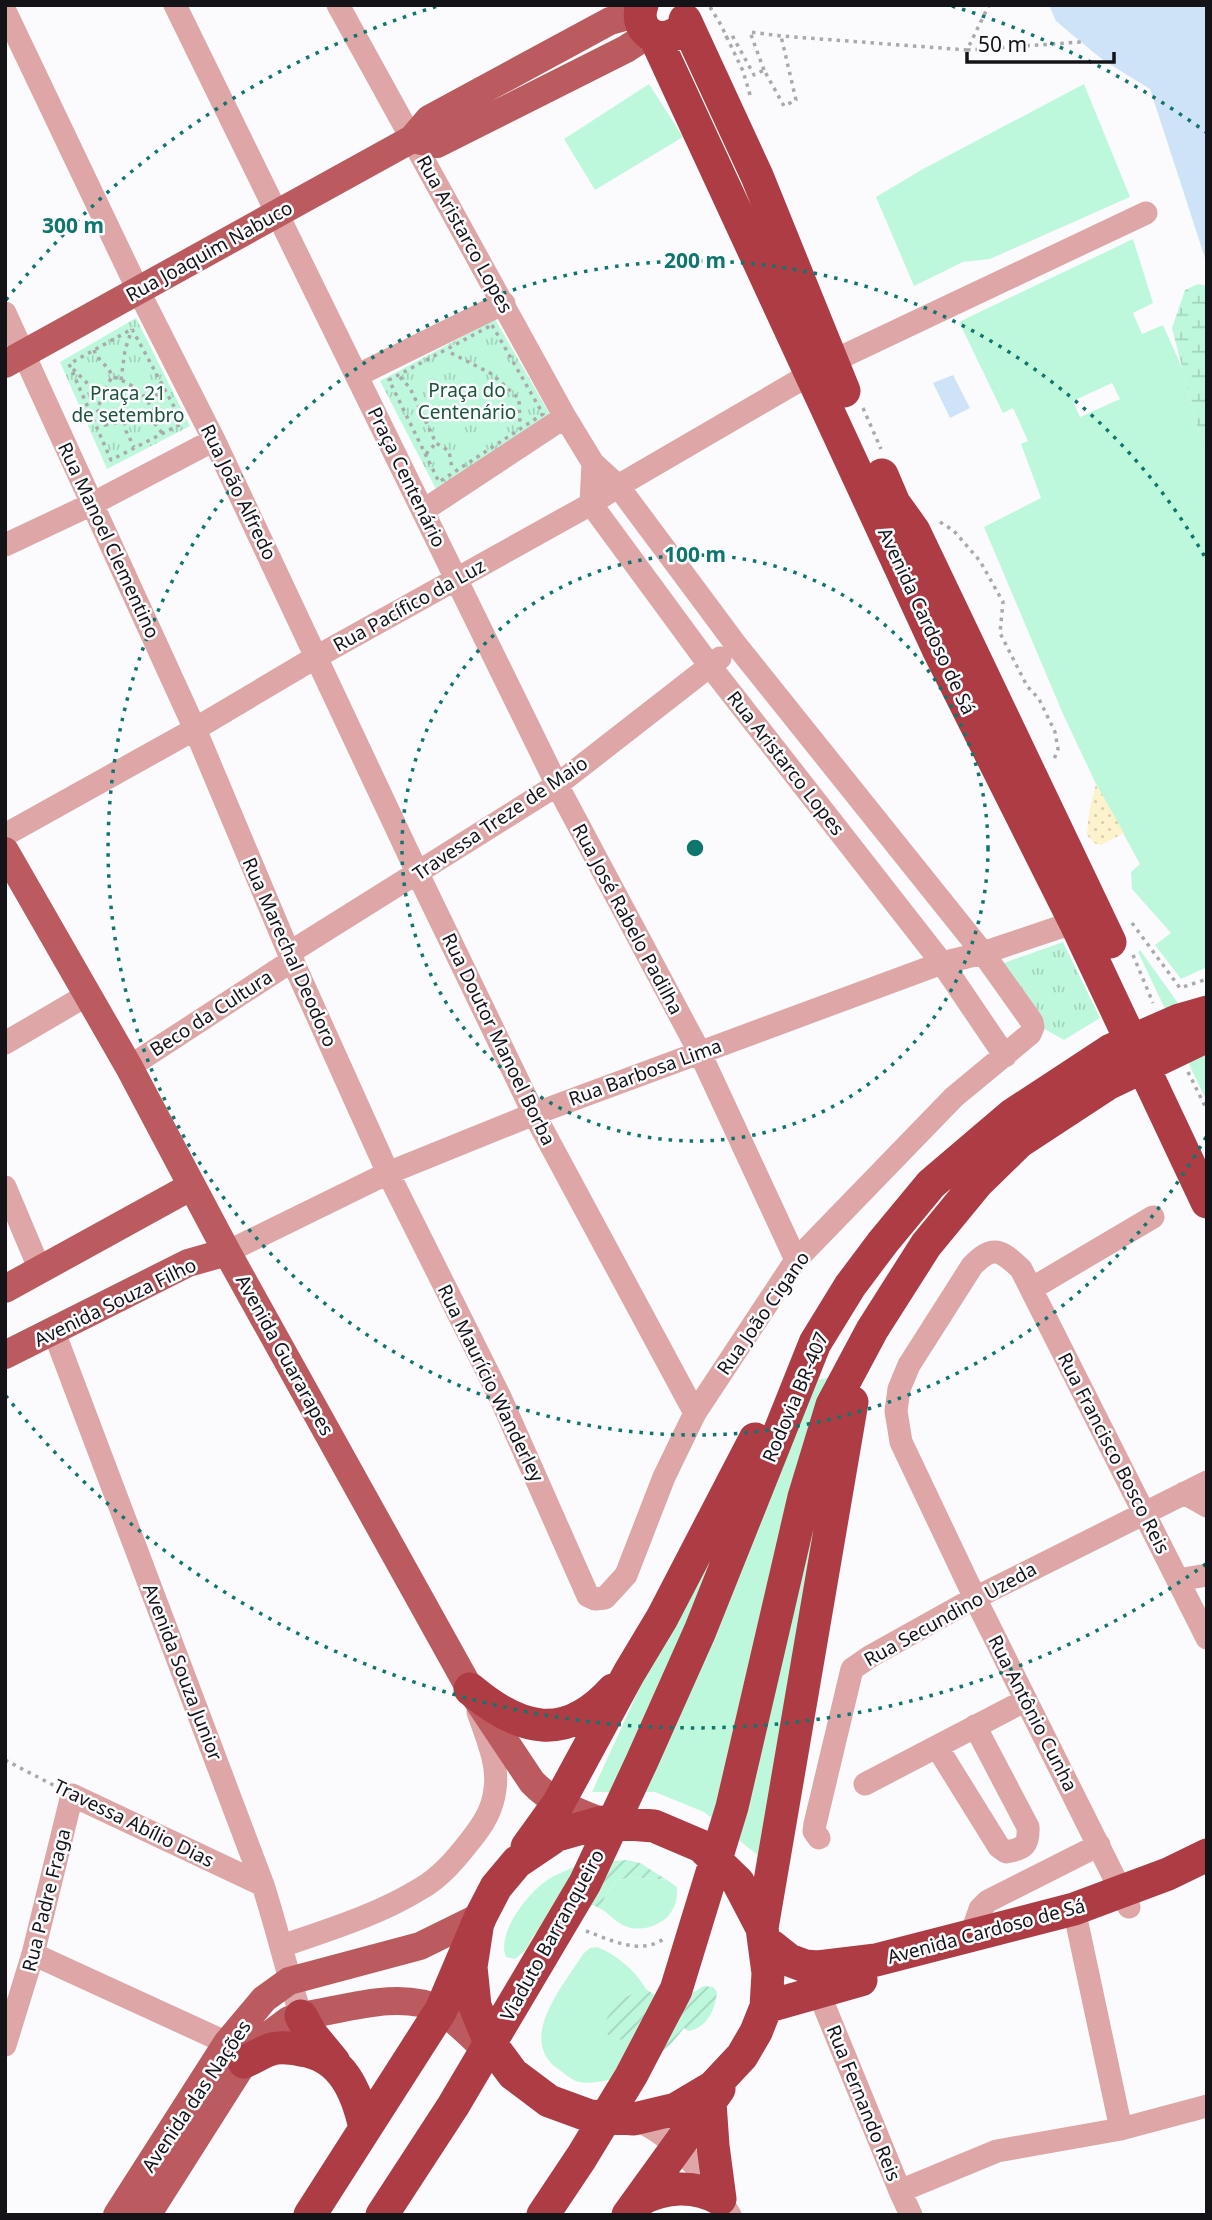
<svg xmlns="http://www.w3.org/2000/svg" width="1212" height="2220" font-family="'Noto Sans',sans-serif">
  <defs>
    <pattern id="wetland-marsh" width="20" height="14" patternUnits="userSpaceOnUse" patternTransform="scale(1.75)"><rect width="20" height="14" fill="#bef8dc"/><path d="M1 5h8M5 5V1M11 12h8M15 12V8" fill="none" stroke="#a2d4bc"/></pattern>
    <pattern id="sand-dots" width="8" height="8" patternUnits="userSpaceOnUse" patternTransform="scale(1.75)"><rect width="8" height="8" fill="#fcf2cc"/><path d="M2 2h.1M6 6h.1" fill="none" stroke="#d7cfae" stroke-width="1.8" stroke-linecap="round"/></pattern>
    <pattern id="park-tufts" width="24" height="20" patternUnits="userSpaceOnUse" patternTransform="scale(1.75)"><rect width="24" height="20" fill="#bef8dc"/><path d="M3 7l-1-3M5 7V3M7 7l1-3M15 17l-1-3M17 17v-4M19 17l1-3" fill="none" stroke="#a2d4bc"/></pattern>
    <pattern id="garden-furrows" width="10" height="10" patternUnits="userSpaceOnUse" patternTransform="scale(1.75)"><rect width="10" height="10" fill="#bef8dc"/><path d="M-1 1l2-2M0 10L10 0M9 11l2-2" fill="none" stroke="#a2d4bc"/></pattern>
  </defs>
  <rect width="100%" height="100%" fill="#fbfbfd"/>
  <path fill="#bef8dc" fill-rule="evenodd" d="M649,84L683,137L595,190L564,139Z
    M1084,84L1130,197L990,259L963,262L914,286L876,197L923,169Z
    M1133,239L1153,303L1133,313L1142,334L1163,325L1183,370L1199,433L1207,444V967L1181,979L1155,945L1171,933L1132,889L1131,872L1140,864L1096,784L1063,714L984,527L1041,498L1021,444L1028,441L1013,408L1003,413L959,322ZM1112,383L1120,399L1080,417L1073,401Z
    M1140,950L1178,1003L1166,1011L1138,952Z
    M1204,1054L1207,1062V1102L1188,1062Z
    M854,1373L765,1861L704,1812L655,1792H592L663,1637L790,1385Z
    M576,1866L549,1922L534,1935L525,1951L515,1959L506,1957C496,1934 527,1894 546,1881C554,1875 566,1871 576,1866Z
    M633,1877L667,1880L677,1887C677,1895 677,1902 673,1909C665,1925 642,1933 625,1926C617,1923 610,1915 603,1910L605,1895L617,1880Z
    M597,1947C617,1955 635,1970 646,1989L642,1993L628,1995L611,2038L623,2040L630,2051L614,2079C603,2081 587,2085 576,2081C570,2079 563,2072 558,2069C516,2039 564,1985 583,1954L590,1948Z"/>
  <path fill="url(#wetland-marsh)" d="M1198,284L1207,286V444L1199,433L1172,328L1185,290Z"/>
  <path fill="url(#sand-dots)" d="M1096,784L1124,833L1101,845L1094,843L1087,835L1089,813Z"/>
  <path fill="url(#park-tufts)" d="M136,318L190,426L107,469L60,362Z
    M495,319L552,418L437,491L380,381Z
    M1063,942L1100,1018L1064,1040L1039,1026L998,965Z"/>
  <path fill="url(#garden-furrows)" d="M627,1860L640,1863L667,1880L633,1877L617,1880L605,1895L603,1910L593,1905L579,1904L601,1862Z
    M704,1986L713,1987L717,1992C715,2009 708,2028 688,2031L684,2028L671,2044L658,2055L630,2051L623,2040L611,2038L604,2030C606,2015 615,2001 630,1995C636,1992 640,1994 646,1989C665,2005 685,1998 704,1986Z"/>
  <path fill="#cee3f7" d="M1049,5H1207V353L1206,261L1150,89L1103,60L1081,42L1056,21Z
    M953,375L970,408L950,418L933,383Z"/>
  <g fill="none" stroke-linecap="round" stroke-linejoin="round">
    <path stroke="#aaaaac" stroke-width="3.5" stroke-dasharray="3.5 5" stroke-linecap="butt" d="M710,7L721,25L743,71L751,98
      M725,38L732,35L754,75L764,70L784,106L796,100L781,36
      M967,50L1081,42
      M764,70L750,32L781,36L967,50L989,5
      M492,325L543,414L439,482L389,380Z
      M132,329L183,423L111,460L69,364Z
      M94,350C97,360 108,365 112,376
      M451,353L492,374L519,399L520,423
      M73,369L89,385L103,394
      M400,377L410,388L436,443L449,451L452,468
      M121,380L125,350L132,329
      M148,400L167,389
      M863,408L881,449
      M150,417L105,425L97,409L112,376C131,384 148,393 153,414L150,417L162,433
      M124,422L126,431L134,447
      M426,454L436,443
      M940,522L954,531L980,561L1003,602L1000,633L1027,686L1039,699L1055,732L1058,749L1053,762
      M1132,923L1180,988L1207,979
      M1133,955L1153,1003
      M1188,1072L1207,1110
      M5,1760L55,1786
      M586,1931C611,1940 641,1956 665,1938"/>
    <path stroke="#dea6a6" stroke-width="23" d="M175,5L557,785L700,1053L796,1260
      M5,11L138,290L214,440L418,874L534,1114L695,1413
      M5,313L195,729L289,953L388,1173L500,1397L588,1596L595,1599L605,1598L626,1575L664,1477L695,1413L796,1260L954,1097L1030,1034L1033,1027L1032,1022L983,953L737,646L618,486L593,463L565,417L338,5
      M831,362L1146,213
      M358,375L504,303
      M593,463L591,504L710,666L942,963L1005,1056
      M424,510L565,417
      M5,545L92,504L214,440
      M5,835L195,729L318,656L591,504L618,486L812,373
      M289,953L557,785L720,658
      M5,1043L87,995
      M129,1067L293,960
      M5,1187L40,1270
      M227,1252L388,1173L534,1114L942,963L983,953L1075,922
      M1031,1289L1153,1217
      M54,1332L263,1885C277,1928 287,1973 301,2016
      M1184,1493L1207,1506
      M1178,1580L1207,1575
      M937,1747L999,1847L1006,1852C1024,1849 1029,1845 1028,1827L975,1726
      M865,1784L1026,1700
      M819,1838L814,1831L815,1824L852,1669L871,1656L975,1598L1207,1482
      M1129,1907L975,1598L901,1442L896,1411L899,1389L909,1365L972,1266C993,1244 1001,1250 1021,1269L1207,1638
      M1074,1909L1121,2129
      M971,1935L980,1909L988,1901L1099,1845
      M282,1946C328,1930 378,1915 420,1889C440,1878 456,1859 470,1841C482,1826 493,1810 495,1789C499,1765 486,1735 478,1712
      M33,1954L227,2043
      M818,1991L900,2191L911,2215
      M5,2045L33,1954L72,1795L263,1885
      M634,2119C677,2137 706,2176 730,2215
      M900,2191L997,2151L1121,2129L1207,2106"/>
    <path stroke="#bc5b5f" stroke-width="28" d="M412,139L437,144L626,49L649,34
      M5,364L412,139L429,119L610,21L639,13
      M5,851L129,1067L227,1252L470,1689L532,1782C552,1803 576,1811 603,1822
      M5,1289L192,1186
      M5,1355L188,1263L227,1252
      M117,2215L227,2043L264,1999L289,1981L420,1946L481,1916
      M147,2215L244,2062L265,2038L289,2020L301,2016C342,2010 401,1989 440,2010C455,2018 482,2047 497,2060"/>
    <path stroke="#ae3c45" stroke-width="33" d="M642,5C634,28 654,45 675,34
      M685,20L757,176L844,391
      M655,37L939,651L1075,922L1207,1202
      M882,475L894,503L914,531L1110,942
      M470,1689C520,1731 565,1743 613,1690
      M527,1847L558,1804L629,1673L662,1618L755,1439
      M762,1928L852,1402
      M765,1941L789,1960L805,1966L818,1967L876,1960L1074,1909L1168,1874L1207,1855
      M766,2007L861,1980
      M301,2016L311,2034L334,2062
      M244,2062C253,2058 261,2053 269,2050C279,2046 291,2048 301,2050C342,2055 357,2092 365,2128
      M710,2102L713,2146L720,2199
      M640,2200C665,2186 695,2185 720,2199
      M310,2215L441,2010L481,1916L496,1887L517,1862L557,1835L603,1822L654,1826L701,1846L738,1882L762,1928L768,1973L766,2007L756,2032L742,2056L713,2087L676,2109L634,2119L590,2116L549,2101L513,2074L490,2043L475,2006L471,1967L477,1928
      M382,2215L453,2106L585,1883L642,1761L700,1631L815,1343L850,1286L883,1242L931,1184L1012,1115L1111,1050L1179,1020L1207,1012
      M543,2215L581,2158L631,2076L676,1990L732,1807L804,1497L832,1405L872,1330L926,1245L977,1183L1019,1142L1109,1083L1207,1036
      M628,2215L719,2089"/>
  </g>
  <g fill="none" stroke="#0f766e" stroke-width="3.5" stroke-dasharray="3.5 7">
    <circle cx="695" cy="848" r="293"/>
    <path d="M1206 1137A587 587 0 1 1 1206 559"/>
    <path d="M1206 1564A880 880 0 0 1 6 1396M6 300A880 880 0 0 1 438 6M952 6A880 880 0 0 1 1206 132"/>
  </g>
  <g text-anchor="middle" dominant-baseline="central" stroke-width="5" stroke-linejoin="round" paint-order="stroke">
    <g font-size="19" fill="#141418" stroke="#fbfbfd">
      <text transform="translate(465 234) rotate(61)">Rua Aristarco Lopes</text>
      <text transform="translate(209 251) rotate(-29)">Rua Joaquim Nabuco</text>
      <text transform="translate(407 477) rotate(64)">Praça Centenário</text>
      <text transform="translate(239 492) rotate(64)">Rua João Alfredo</text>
      <text transform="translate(109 540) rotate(65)">Rua Manoel Clementino</text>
      <text transform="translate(409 605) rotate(-29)">Rua Pacífico da Luz</text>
      <text transform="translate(927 621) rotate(65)">Avenida Cardoso de Sá</text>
      <text transform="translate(786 763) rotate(52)">Rua Aristarco Lopes</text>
      <text transform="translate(500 818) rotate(-34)">Travessa Treze de Maio</text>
      <text transform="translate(628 919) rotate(62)">Rua José Rabelo Padilha</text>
      <text transform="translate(290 952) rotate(66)">Rua Marechal Deodoro</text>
      <text transform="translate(211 1013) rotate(-33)">Beco da Cultura</text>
      <text transform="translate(499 1039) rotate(64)">Rua Doutor Manoel Borba</text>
      <text transform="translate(645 1072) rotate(-20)">Rua Barbosa Lima</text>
      <text transform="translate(115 1302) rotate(-26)">Avenida Souza Filho</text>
      <text transform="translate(763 1313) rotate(-55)">Rua João Cigano</text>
      <text transform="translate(285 1355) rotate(61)">Avenida Guararapes</text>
      <text transform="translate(491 1383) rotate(64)">Rua Maurício Wanderley</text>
      <text transform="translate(795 1397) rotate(-67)">Rodovia BR-407</text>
      <text transform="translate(1114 1453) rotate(63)">Rua Francisco Bosco Reis</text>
      <text transform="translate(950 1614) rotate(-29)">Rua Secundino Uzeda</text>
      <text transform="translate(183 1672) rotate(69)">Avenida Souza Junior</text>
      <text transform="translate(1033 1713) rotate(63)">Rua Antônio Cunha</text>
      <text transform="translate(134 1823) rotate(26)">Travessa Abílio Dias</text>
      <text transform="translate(46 1900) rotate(-76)">Rua Padre Fraga</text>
      <text transform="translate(986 1931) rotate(-15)">Avenida Cardoso de Sá</text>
      <text transform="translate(552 1935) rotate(-61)">Viaduto Barranqueiro</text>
      <text transform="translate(196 2096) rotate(-56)">Avenida das Nações</text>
      <text transform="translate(864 2103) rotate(68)">Rua Fernando Reis</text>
    </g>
    <g font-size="19" fill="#1a543d" stroke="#fbfbfd">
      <text x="467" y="390">Praça do<tspan x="467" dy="22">Centenário</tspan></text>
      <text x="128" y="393">Praça 21<tspan x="128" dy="22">de setembro</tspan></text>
    </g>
  </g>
  <circle cx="695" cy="848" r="10" fill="#0f766e" stroke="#fbfbfd" stroke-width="3.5"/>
  <g font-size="21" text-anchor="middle" font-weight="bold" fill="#0f766e" stroke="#fbfbfd" stroke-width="5" stroke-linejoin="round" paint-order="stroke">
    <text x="73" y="233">300 m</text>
    <text x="695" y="268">200 m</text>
    <text x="695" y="562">100 m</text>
  </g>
  <rect width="1212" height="2220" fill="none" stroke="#141418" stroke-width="14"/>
  <path d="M967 52v10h147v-10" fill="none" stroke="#141418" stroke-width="3.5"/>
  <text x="978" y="52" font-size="21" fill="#141418" stroke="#fbfbfd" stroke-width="5" paint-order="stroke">50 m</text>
</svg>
